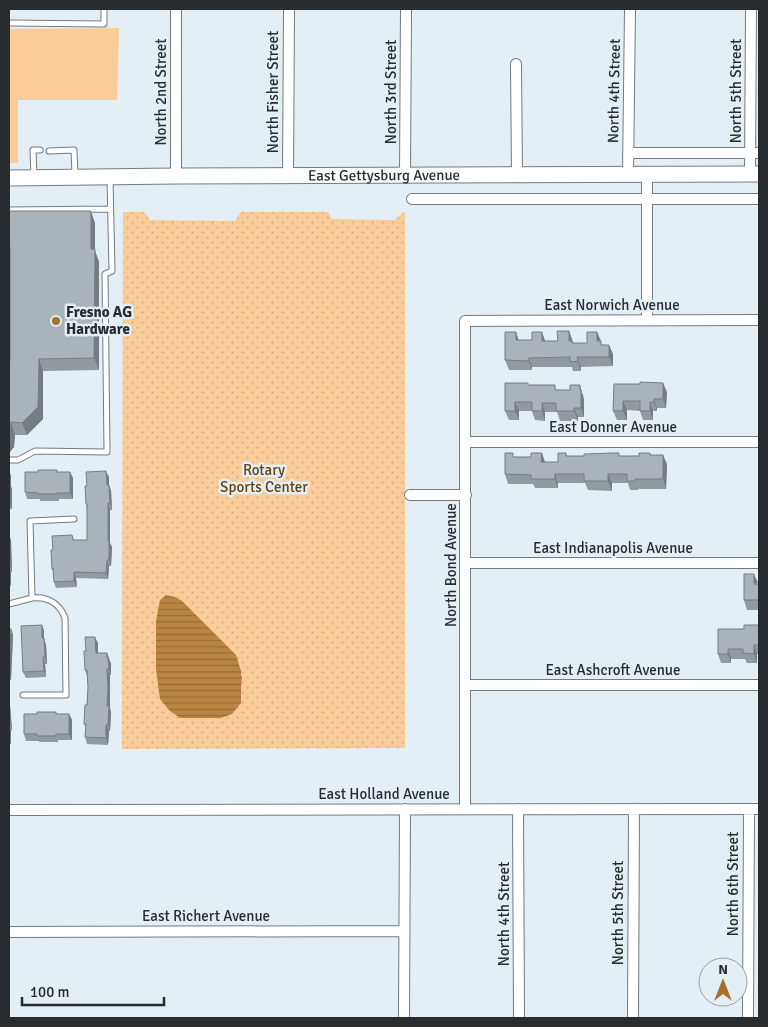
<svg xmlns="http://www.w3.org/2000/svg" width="768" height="1027" font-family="Signika,sans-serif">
  <defs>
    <pattern id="park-dots" width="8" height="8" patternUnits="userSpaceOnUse" patternTransform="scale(1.25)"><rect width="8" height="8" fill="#facc99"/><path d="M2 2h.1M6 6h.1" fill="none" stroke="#d6af84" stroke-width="1.8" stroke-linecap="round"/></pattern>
    <pattern id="water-rules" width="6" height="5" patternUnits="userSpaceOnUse" patternTransform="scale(1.25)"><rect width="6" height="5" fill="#ba8443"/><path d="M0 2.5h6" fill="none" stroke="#976c38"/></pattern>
  </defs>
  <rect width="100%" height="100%" fill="#e4eef5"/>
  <path fill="#facc99" d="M119,28L117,100H18V163H9V29Z"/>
  <path fill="url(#park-dots)" d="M123,212H144L150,220L235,221L241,212H328L332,219L395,220L402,213L405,212V748L122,749Z"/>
  <path fill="url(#water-rules)" d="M166,595L175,597L182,601L236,655L241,671V675L242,677L241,688V703L232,714L221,718H180L169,710L160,699L156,669V621L160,600Z"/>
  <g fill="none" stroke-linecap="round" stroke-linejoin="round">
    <g stroke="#737b81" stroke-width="7">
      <path id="lane" d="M9,23L104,24V9
        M49,151L74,150L75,175
        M34,177L33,150H40
        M9,210L110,209
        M9,460H18L35,451L107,452L105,274L112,271L110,179
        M9,604L32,598L30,521L74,519
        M23,695H66L65,618C60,604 48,596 32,598"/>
    </g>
    <g stroke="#737b81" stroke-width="12">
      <path id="street" d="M516,64L517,175
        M628,153H759
        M628,174L630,9
        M647,174V320
        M750,174L751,9
        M405,175L406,9
        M176,176V9
        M288,176L289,9
        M412,199H759
        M466,442H759
        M410,495H466
        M466,563H759
        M466,685H759
        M465,809V321L759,320
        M518,809L519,1018
        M9,810L759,809
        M9,932L404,931
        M404,1018L405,809
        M633,1018L634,809
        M748,1018L749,809"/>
    </g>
    <g stroke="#737b81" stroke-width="17">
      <g id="secondary">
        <path id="s1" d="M9,178L176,176L759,174"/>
      </g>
    </g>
    <use href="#lane" stroke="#fff" stroke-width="5"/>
    <use href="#street" stroke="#fff" stroke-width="10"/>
    <use href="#secondary" stroke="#fff" stroke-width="15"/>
  </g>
  <path fill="#919a9f" d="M9,211L95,223V251L99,262V370L43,371V419L27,435H15L14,447L9,453V361H10V259H9Z
    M569,331L573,343H587L597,332L602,345L613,354V366L581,367V371H573L572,367H532V370H509L505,360L519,340H532L542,332L545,341H558Z
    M614,384L667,392L666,408H657V411H653V420H643L640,411L627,410V420H617L613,411Z
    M529,385L583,394L584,400V417H578V421H560L557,412H545V421L535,420L532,411H519V420H509L505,411Z
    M566,453L567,456H639L650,453L651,455L667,464L666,489H638V490H630L628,483H612V491L588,490L585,483H558V488H535L533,484H508L505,474L514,457L545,462H558Z
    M9,470L11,476V486L12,490V509H10L9,527V535L11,540L12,572H11V586H9Z
    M58,472H70L73,478V499H59V501H40V499H27L25,492Z
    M109,477V485L111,491L112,510H110V543L112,547L111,566H109L108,579L76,578L77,587L56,588L54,582V574L52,569L53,550L72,535L74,540H87V509L86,504L87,486Z
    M758,584H759V610H747L744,600Z
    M42,625L44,631V639L46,645L47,664H45L46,677L26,678L23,672Z
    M759,625V654H757V663H747L745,659H731V663H721L718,654Z
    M9,628L11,629L13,635L11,680H9V693L12,730L11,731V744H9Z
    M98,643V653H107L111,664V675H110V708L111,713L110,731H109L108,745L87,744L85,737L86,728L84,724L87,705L88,687L87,675L85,670L86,651Z
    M56,714H69L72,720V740H58V742H39V741H26L24,734Z"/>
  <path fill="#767d82" d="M91,211L95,223V251L99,262V370L94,358L91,249Z
    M569,331L576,350L569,341Z
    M516,332L519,341L516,340Z
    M542,332L545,341H542Z
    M597,332L601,341H597Z
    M609,345L613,354V366L609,357Z
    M577,357L581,367V371L578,361Z
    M529,358L532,367V370L529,361Z
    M39,359L43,371V419L27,435L22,423Z
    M663,383L667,392L666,408L663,399Z
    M580,385L584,400V417L581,408Z
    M654,399L657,408V411L654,402Z
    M623,401L627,410V420L623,411Z
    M515,402L519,411V420L515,411Z
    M650,402L653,411V420L650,411Z
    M542,403L545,412V421L542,411Z
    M574,408L578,417V421L574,411Z
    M11,422L15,435L14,447L9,453V436Z
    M542,453L545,462H541Z
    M663,455L667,464L666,489L663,479Z
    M9,470L11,476V486L12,490V509L9,502Z
    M106,471L109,477V485L111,491L112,510L110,503L107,485Z
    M70,472L73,478V499L70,493Z
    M555,474L558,483V488L555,479Z
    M608,474L612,483V491L608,481Z
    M108,503L110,510V543L112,547L111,566L109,560Z
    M9,506L10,509L9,535L11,540L12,572L10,566L9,539Z
    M107,560L109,566L108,579L106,573Z
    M9,567L11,572V586L9,579Z
    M74,572L76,578L77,587L74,581Z
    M754,574L758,583L754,584Z
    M42,625L44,631V639L46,645L47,664L45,657L42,638Z
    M11,629L13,635L11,680L9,674Z
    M95,637L98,643V659L96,653Z
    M754,645L757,654V663L754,654Z
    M728,649L731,659V663L728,654Z
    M107,653L111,664V675L109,669Z
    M43,657L45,664L46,677L44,671Z
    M107,669L110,675V708L111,713L110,731L108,725Z
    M9,678V693L12,730L10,724L9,711Z
    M69,714L72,720V740L69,734Z
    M106,725L109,731L108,745L106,738Z
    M9,726L11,731V744L9,738Z"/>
  <path fill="#a9b3b9" stroke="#767d82" d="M9,211H91V249H95L94,358L39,359L38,407L22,423L11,422L10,435L9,436V361H10V247H9Z
    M557,331H569V341H572V343H587V332H597V341H601V345H609V357H577L578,361L570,362V357L529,358V361L505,360V332H516V340H532V332H542V341H558Z
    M640,382L663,383V399H654V402H650V411H640V401H623V411H613L614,384H640Z
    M505,383H528V385H555V390H570V385H580V390H581V408H574V411H556V403H542V411H532V402H515V411H505Z
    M505,453H513V457H531V453H542L541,462H558V453H566V456H584V454L611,453H619V456H639V453H650V455H663V479H635V481H627V474H608V481H584V474H555V479H531V475L505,474Z
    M38,470H57V472H70V493H57V494H38V493L25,492V472H38Z
    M106,471L107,485H109L110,503H108V541H109V560H107L106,573L74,572V581L54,582L53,568L52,569L51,550H53L52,536L72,535L73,540H87V504H86L85,486H87L86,472Z
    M9,483H10L9,502Z
    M9,534L10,566H9Z
    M744,574H754V584H759V600H744Z
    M42,625V638H44L45,657H43L44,671L23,672L21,626Z
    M744,625H759V645H754V654L743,653V649H728V654H718V629H744Z
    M9,628L11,629L9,672Z
    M85,637H95L96,653H107V658H108L109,669H107L108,688L107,706H109L108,725H106V738L85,737L86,724H84L85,705H87L88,687L87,670H85L84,651H86Z
    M37,712H56V714H69V734H56V736H37V734H24V714H37Z"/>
  <circle fill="#a7712c" stroke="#e4eef5" stroke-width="2" cx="56" cy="321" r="5"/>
  <g text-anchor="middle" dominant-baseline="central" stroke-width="5" stroke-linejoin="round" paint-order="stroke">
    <g font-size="15" fill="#282c2e" stroke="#e4eef5">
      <text transform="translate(614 91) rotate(-89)">North 4th Street</text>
      <text transform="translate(736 91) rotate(-90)">North 5th Street</text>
      <text transform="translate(161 92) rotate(-90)">North 2nd Street</text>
      <text transform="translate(273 92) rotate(-90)">North Fisher Street</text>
      <text transform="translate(391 92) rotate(-90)">North 3rd Street</text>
      <text stroke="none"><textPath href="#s1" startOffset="375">East Gettysburg Avenue</textPath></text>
      <text x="612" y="305">East Norwich Avenue</text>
      <text x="613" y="427">East Donner Avenue</text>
      <text x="613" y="548">East Indianapolis Avenue</text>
      <text transform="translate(451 565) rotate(-90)">North Bond Avenue</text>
      <text x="613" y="670">East Ashcroft Avenue</text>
      <text x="384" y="794">East Holland Avenue</text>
      <text transform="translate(733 884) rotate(-90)">North 6th Street</text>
      <text transform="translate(618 913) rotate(-90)">North 5th Street</text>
      <text transform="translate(504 914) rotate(-90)">North 4th Street</text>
      <text x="206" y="916">East Richert Avenue</text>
    </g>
    <g font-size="15" font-weight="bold" fill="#282c2e" stroke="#e4eef5" text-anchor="start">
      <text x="66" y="312">Fresno AG<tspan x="66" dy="17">Hardware</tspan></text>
    </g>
    <g font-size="15" fill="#66410e" stroke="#e4eef5">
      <text x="264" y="470">Rotary<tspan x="264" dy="17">Sports Center</tspan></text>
    </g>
  </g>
  <rect width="768" height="1027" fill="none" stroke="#282c2e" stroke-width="20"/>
  <g transform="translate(723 982)"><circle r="24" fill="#e4eef5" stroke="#99a0a5"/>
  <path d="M0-4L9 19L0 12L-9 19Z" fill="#a7712c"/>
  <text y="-8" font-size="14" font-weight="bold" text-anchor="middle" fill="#282c2e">N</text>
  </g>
  <path d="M22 997v8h142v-8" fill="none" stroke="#282c2e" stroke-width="2.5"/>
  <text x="30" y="997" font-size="15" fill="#282c2e" stroke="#e4eef5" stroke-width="4" paint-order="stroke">100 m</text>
</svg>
